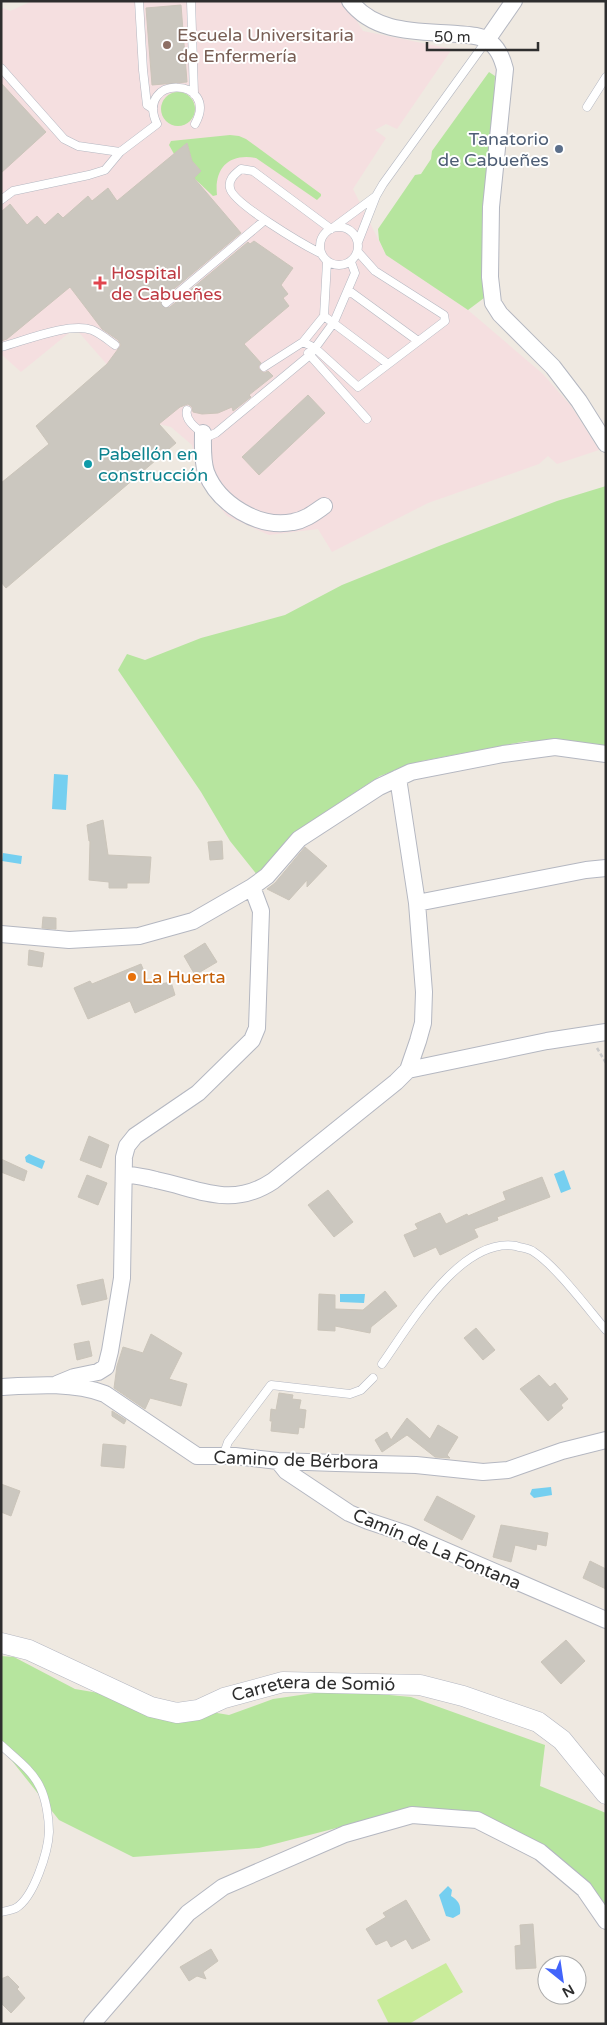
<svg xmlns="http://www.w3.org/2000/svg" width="607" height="2025" font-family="'Varela Round',sans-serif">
  <rect width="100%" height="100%" fill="#efe9e1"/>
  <path fill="#f5dfe0" d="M32,1H340L346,4L363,31L452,49L397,129L386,124L375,130L386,138L353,189L386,255L468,310L543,374L571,406L599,450L557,464L548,456L539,464L428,503L332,552L318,529L269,535L227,516L201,484L192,445L171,427L159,424L75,328L21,372L1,354V7L10,11Z"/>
  <path fill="#b6e59e" d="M489,72L495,76L484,298L468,310L386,255L379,240L378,229L415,175L421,174L431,159L432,151Z
    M161 109a17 17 0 1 1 34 0a17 17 0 1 1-34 0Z
    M230,135L239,136L246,139L321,194V196L317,200L256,158C229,153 214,168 217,195L213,196L194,178L201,171L192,161L187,143L174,154L169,145L171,141Z
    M606,486V746L527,741L422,761L380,776L295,832L258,876L230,841L201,792L118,670L127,654L145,660L201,638L285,615L342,585L439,546L557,501Z
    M1,1656L14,1657L75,1689L229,1715L273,1699L335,1690L411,1697L545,1745L540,1786L606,1813V1910L478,1813L410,1809L259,1848L133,1857L59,1820L1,1747Z"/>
  <path fill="#c9ec9a" d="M446,1963L463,1992L409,2024H389L377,2000Z"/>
  <path fill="#75cff0" d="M54,774L68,775L66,810L52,809Z
    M3,853L22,856L21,864L2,861Z
    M29,1154L45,1161L42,1169L26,1162L25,1157Z
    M564,1170L571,1189L561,1193L554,1174Z
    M340,1294H365L364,1303L340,1302Z
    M551,1487L552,1495L534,1498L530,1494L532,1489Z
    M448,1886L452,1890L451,1896C459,1901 461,1905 460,1914L453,1918L446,1916L439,1895Z"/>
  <path fill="#cbc7bf" stroke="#cbc5ba" d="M181,5L187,82L152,85L146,8Z
    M1,83L46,132L1,173Z
    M187,143L192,161L201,171L194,178L241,233L162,299L161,304L165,308L170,307L248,242L250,244L254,241L293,268L281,285L288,294L283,298L289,306L244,344L261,363L258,367L260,370L264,373L268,371L273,376L249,395L251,397L233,411L232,407L218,413L202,414L193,412L192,407L188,404L180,407L159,424L176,443L6,588L1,582V483L49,444L36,426L107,364L121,345L118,340L102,329L70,287L7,339L1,341V212L10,204L27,225L37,216L45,225L58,213L63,218L88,196L92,201L108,188L117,201Z
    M308,395L325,413L259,475L242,457Z
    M103,820L108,855L151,857L149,883H127V888H109V882L89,880L90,841H89L87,825Z
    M222,841L223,859L210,860L208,842Z
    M305,847L327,866L307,887V880L289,900L267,889L275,883Z
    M43,917L56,918V929L42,928Z
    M205,943L217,962L195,975L184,956Z
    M29,950L44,953L42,967L28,965Z
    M141,964L150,986L171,982L175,995L135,1013L130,1001L88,1019L74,988L90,981L92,984Z
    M89,1136L109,1145L101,1168L80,1160Z
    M1,1159L27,1171L24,1181L1,1172Z
    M87,1175L107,1183L98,1205L78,1197Z
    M542,1177L550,1197L497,1217L498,1220L474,1229L478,1237L440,1255L436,1247L414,1257L404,1235L418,1229L415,1224L440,1213L446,1224L467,1214L468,1216L506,1200L503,1192Z
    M328,1190L353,1222L334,1237L308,1205Z
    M103,1279L107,1299L82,1305L77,1285Z
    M385,1291L397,1306L371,1327L370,1333L335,1326V1331L318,1330L319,1294L335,1295V1309L363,1310Z
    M476,1328L495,1350L483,1360L464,1338Z
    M151,1334L182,1353L169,1379L187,1384L181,1406L150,1398L145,1409L114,1388L117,1366L123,1347L143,1353Z
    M89,1341L92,1356L77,1360L74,1344Z
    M539,1375L550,1387L555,1383L568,1399L561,1405L563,1408L548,1421L520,1389Z
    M279,1393L293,1395L292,1399L301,1400L299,1409L306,1410L304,1428L299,1427L298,1434L271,1431L272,1421H270L271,1409L276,1410Z
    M112,1411L126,1420L124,1424L112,1416Z
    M407,1418L430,1439L438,1425L458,1437L447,1455L450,1458L435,1457L407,1435L382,1452L375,1440L387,1432L391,1440Z
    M103,1444L126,1446L124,1468L101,1466Z
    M1,1484L20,1491L11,1516L1,1512Z
    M437,1496L475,1516L462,1540L424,1520Z
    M501,1525L548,1533L546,1546L537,1544L536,1550L515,1545L511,1562L493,1557Z
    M590,1561L606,1569V1589L583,1578Z
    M566,1640L585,1661L561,1684L541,1662Z
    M406,1900L430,1940L412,1949L406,1939L391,1947L387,1940L376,1945L366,1929L386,1917L383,1913Z
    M533,1924L536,1968L516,1969L515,1946L521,1945L520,1925Z
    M211,1949L218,1961L203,1972L206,1979L197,1976L189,1981L180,1967Z
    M8,1976L19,1987L17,1989L25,1998L11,2013L1,2003V1979Z"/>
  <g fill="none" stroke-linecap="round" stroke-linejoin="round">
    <g stroke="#b4b7c1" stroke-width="9">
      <path id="service" d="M139,1L143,70L147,105L153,109
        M191,1L194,94
        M1,68L64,139L78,146L120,152
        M587,107L606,77
        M1,200L13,191L89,175L105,170L120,152L157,124C134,74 221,77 195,124
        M320 246a19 19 0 1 1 38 0a19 19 0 1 1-38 0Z
        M334,227L376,196
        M358,242L376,196L383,184L487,40
        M320,253C304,245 232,203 230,188C228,179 235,174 241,169L253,171L331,229
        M327,262L324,316L388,364
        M348,290L418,341
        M166,303L265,220
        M303,342L315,348L358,387L445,321L444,315L375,271L358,252
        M1,347C24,341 69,322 92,330C100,333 108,340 115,345
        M308,353L367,419
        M264,367L303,342L324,316
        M187,410C184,421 199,430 207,437L216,433L310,355L334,322L355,273L351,262
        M382,1364C409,1326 461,1236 516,1246C521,1248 529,1248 534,1252C556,1266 588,1309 606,1330
        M223,1456L228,1442L271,1385L350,1394L361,1390L373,1378
        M1,1745C15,1758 32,1770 40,1787C46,1799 49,1818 49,1832C48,1852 34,1897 16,1908C12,1910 6,1911 1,1912"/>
    </g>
    <g stroke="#b4b7c1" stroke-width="18">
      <path id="minor" d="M350,1C375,34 419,31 457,34C467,35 479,35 487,40C498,47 502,58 505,69L491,207L490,277L493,303L500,314L553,367L579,401L606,444
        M487,40L514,1
        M203,433C203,446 202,460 206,472C218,504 259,529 293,522C305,520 314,513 324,506
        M417,903L586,870L606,868
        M1,934L69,940L139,936L193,921L252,887L267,876L299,839L379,787L411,772L503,754L555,747L606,754
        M408,1070L547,1041L606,1032
        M125,1174C136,1176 146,1177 156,1180C200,1189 231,1209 273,1181L396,1082L408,1070L418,1041L423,1023L424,992L417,903L398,778
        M57,1384L74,1377L98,1372L106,1367L110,1351L122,1278L124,1157L127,1146L135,1136L198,1093L252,1040L257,1028L261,911L252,887
        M1,1387C35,1385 73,1382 105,1394L197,1456H235L278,1461L336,1463L416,1465L483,1472L508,1470L562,1451L606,1440
        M278,1461L286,1471L349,1513L368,1521L407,1534L606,1620
        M92,2024L188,1913L223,1887L345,1834L412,1815L477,1820L540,1852L584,1889L606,1921"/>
    </g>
    <g stroke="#b4b7c1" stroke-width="21">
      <g id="tertiary">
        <path id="s1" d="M1,1643L29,1650L151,1707L177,1713L198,1710L224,1698L283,1682L420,1685L463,1696L538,1722L562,1740L606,1794"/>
      </g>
    </g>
    <path stroke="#c9c9c9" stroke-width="2.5" stroke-dasharray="4 2.5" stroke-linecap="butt" d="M604,1L606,2
      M597,1048L606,1063"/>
    <use href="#service" stroke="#fff" stroke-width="8"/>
    <use href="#minor" stroke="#fff" stroke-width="16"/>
    <use href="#tertiary" stroke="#fff" stroke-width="20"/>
  </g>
  <circle fill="#8d6e63" stroke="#fff" stroke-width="2" cx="167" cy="45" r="5"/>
  <circle fill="#5c6f8a" stroke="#fff" stroke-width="2" cx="559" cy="149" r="5"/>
  <path fill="#e0444e" stroke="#fff" stroke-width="2" d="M97.5 275.5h5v5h5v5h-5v5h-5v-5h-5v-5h5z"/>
  <circle fill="#0f9aa8" stroke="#fff" stroke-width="2" cx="88" cy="464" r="5"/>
  <circle fill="#e8710a" stroke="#fff" stroke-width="2" cx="132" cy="977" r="5"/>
  <g text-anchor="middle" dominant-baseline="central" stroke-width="4" stroke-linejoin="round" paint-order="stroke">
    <g font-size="18" fill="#785e54" stroke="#fff" text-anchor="start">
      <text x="177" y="35">Escuela Universitaria<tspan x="177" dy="21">de Enfermería</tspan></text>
    </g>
    <g font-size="18" fill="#4e5e75" stroke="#fff" text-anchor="end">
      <text x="549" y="139">Tanatorio<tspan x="549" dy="21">de Cabueñes</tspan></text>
    </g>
    <g font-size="18" fill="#be3a42" stroke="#fff" text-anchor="start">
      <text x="111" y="273">Hospital<tspan x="111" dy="21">de Cabueñes</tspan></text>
    </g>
    <g font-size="18" fill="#0d838f" stroke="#fff" text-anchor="start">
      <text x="98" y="454">Pabellón en<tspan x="98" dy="21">construcción</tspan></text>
    </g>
    <g font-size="18" fill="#c56008" stroke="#fff" text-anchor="start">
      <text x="142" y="977">La Huerta</text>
    </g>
    <g font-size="18" fill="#2e2e2e" stroke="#fff">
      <text transform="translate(296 1460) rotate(2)">Camino de Bérbora</text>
      <text transform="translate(437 1549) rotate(23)">Camín de La Fontana</text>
      <text stroke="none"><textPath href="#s1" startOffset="331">Carretera de Somió</textPath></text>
    </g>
  </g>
  <rect width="607" height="2025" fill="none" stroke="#2e2e2e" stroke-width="5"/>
  <g transform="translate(562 1980) rotate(150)"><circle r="24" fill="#ffffff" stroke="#ababab"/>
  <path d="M0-4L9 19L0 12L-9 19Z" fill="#4264fb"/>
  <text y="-8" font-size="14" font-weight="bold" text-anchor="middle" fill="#2e2e2e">N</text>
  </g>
  <path d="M427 42v8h111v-8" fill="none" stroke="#2e2e2e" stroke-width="2.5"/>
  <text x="434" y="42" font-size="15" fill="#2e2e2e" stroke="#ffffff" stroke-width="4" paint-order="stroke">50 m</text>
</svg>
